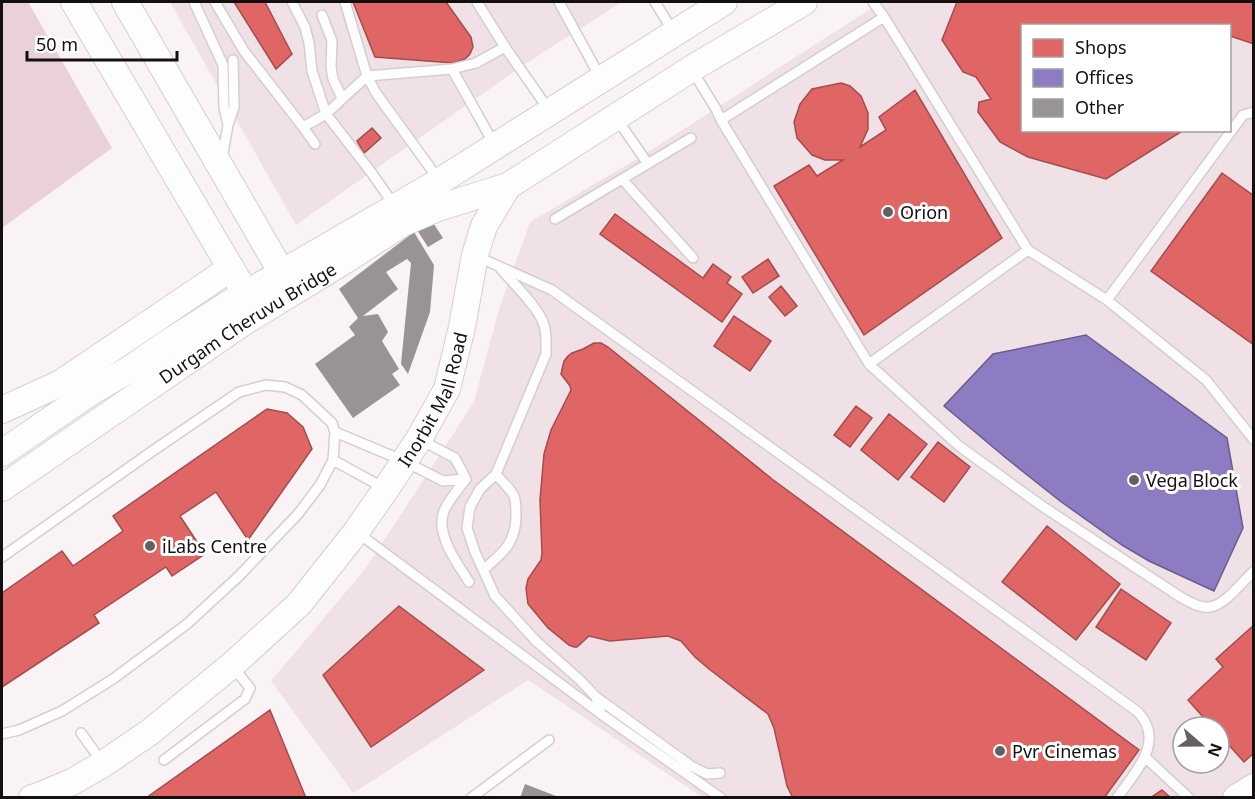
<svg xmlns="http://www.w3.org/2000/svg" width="1255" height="799" font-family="'Noto Sans',sans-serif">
  <rect width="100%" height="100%" fill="#faf3f5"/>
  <path fill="#efe1e5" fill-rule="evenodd" d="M170,2H622L525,64L296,225Z
    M881,2H1253V797H702L528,680L353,793L271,681L366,568L474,402L499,309L530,222L642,156ZM1022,26H1230V130H1022ZM1183,727H1219V763H1183Z"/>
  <path fill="#e9d0d9" d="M2,2H28L112,148L2,228Z"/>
  <path fill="#e06666" stroke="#a34c4d" stroke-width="1.5" d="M234,2H265L292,54L276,69Z
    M353,2H446L471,37L473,47L470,54L465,59L453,63L375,57Z
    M957,2H1254V44L1230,36V26H1022V130H1184L1106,179L1028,157L1000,142L978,112L979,102L991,99L976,77L963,72L942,40Z
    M841,83L850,86L861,96L868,113V129L860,147L886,130L879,117L915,90L1002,238L864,335L774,186L809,165L817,176L843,160H825L812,155L797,138L794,122L800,104L812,89Z
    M372,128L381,138L364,153L357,141Z
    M1222,173L1254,196V345L1151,271Z
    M615,214L703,278L713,264L731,277L727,283L742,294L722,322L600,234Z
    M768,259L779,276L753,293L742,277Z
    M781,286L797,306L785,316L769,297Z
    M734,316L771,341L750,371L714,346Z
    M594,343H601L608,347L772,479L1139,750L1104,798H793L787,786L774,728L768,714L709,669L695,657L681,641L668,636L610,641L589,636L577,647H574L569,645L548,628L528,604L526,588L528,579L541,560L542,553L540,500L544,454L551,430L571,390L570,386L561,374L564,361L568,356L572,353L583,349Z
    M856,406L872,418L850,447L834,435Z
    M267,409L287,413L303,427L312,449L248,540L216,492L180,516L205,554L172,576L166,567L94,615L99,623L2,687V593L62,551L73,566L123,531L113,516Z
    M889,414L927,444L898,480L861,450Z
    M938,442L970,467L944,502L911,477Z
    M1047,526L1120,584L1076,640L1002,582Z
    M1121,589L1171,623L1146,660L1096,627Z
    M399,606L484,670L371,747L323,675Z
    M1254,625V753L1244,762L1219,734V727H1212L1188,700L1223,667L1216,659Z
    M270,710L306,798H146Z
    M1162,790L1171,798H1150Z"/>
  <path fill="#8e7cc3" stroke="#695c8e" stroke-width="1.5" d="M1086,335L1227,438L1243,528L1214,591L1149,561L1122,545L1060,501L1006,458L944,406L993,354Z"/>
  <path fill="#989394" d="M432,221L443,238L428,247L417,230Z
    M414,232L434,265L430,312L408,374L401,364L411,263L407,259L386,272L398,289L363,316L378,314L388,332L382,341L399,369L392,374L400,385L353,418L315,364L355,335L349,327L358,318L339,289Z
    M525,784L556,796V798H520Z"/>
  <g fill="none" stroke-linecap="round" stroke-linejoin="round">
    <g stroke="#d4ced0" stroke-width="12">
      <path id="lane" d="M194,2L223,65L224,108L228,125L222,159
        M215,2L244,51L303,127L326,114L367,76L452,69L476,63L505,47
        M292,2L305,27L309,43L312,71L326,114L371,172L394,205
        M345,2L367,76L376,93L439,180
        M477,2L505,47L549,110
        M559,2L600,77
        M655,2L674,33
        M873,2L884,17L1028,250L1107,300L1206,380L1254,440
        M322,15L332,41L331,67L333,79L342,98
        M452,69L494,144
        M692,70L716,109L721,120L869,364L959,446L1042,506L1182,598C1190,602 1201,609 1210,607C1225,605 1242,582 1254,571
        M617,119L648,164
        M721,120L884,17
        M228,125L234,107L233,60
        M303,127L315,144
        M622,179L693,258
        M555,219L691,138
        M476,256L552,290L1138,712C1166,742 1135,772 1117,798
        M501,269C513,283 539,308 544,325C547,334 546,344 546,354L496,474L480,489L470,507L467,528L475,552L495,596L536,641L581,681L596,697L601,714
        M1107,300L1243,115L1254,112
        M869,364L1028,250
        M335,432L404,461L443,481L466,479L455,458L419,439
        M333,460L384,488
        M466,479C459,488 448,501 444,511C435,534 457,563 469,582
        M358,533L601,714L721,798
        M2,557L154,450L239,392L266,385L285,387L302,395L332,423L335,432L333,460L320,485L298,514L239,576L187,624L113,679L62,711L19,730L2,734
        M483,570C503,553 516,543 516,515C516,510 516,501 514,496C510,488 501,481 496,474
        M596,697L691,766L707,774L720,773
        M81,733L102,762
        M1145,757L1189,798
        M164,760L245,699L250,688L233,667
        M471,798L549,740"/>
    </g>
    <g stroke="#d4ced0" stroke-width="28">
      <g id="secondary">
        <path d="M74,2L246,294"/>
        <path d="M125,2L282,273"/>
        <path d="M2,410L61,383L231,268"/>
        <path d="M2,453L91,392L130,369L166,344L230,303L440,181L724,2"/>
        <path id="s1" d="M2,488L244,322L344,261L403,223L438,208L508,186"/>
        <path id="s2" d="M32,798L41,795L72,782L103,764L150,732L232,665L299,604L356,532L386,489L419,439L447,389L462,327L475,255L484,226L508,186L691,69L804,2"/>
        <path d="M1236,798L1254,787"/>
      </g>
    </g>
    <use href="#lane" stroke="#fefdfe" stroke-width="9"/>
    <use href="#secondary" stroke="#fefdfe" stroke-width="26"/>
  </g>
  <g fill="#645f61" stroke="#fff" stroke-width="2">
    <circle cx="888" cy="212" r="6"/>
    <circle cx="1134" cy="480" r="6"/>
    <circle cx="150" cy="546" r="6"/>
    <circle cx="1000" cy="751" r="6"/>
  </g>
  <g text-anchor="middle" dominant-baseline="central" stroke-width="6" stroke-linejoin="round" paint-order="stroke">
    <g font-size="18" fill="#141012" stroke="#fff" text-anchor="start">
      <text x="900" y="212">Orion</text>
      <text x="1146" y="480">Vega Block</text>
      <text x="162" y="546">iLabs Centre</text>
      <text x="1012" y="751">Pvr Cinemas</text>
    </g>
    <g font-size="18" fill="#141012" stroke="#fff">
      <text stroke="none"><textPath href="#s1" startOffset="296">Durgam Cheruvu Bridge</textPath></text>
      <text stroke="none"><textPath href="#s2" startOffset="579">Inorbit Mall Road</textPath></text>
    </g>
  </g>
  <rect width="1255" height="799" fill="none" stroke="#141012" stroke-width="6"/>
  <rect x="1021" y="24" width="210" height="108" fill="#ffffff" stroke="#a19fa0" stroke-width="1.5"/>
  <rect x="1033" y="39" width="30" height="18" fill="#e06666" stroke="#a19fa0" stroke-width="1.5"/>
  <text x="1075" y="54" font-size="18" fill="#141012">Shops</text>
  <rect x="1033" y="69" width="30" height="18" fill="#8e7cc3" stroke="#a19fa0" stroke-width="1.5"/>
  <text x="1075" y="84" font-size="18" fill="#141012">Offices</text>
  <rect x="1033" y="99" width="30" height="18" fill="#989394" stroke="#a19fa0" stroke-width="1.5"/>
  <text x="1075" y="114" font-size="18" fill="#141012">Other</text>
  <g transform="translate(1201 745) rotate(110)"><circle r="28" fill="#ffffff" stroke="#a19fa0" stroke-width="1.5"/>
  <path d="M0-4.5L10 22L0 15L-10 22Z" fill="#645f61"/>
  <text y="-9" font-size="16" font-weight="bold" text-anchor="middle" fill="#141012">N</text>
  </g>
  <path d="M27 51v9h150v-9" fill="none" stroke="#141012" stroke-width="3"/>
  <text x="36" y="51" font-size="18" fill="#141012" stroke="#ffffff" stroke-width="4.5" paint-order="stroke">50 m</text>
</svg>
